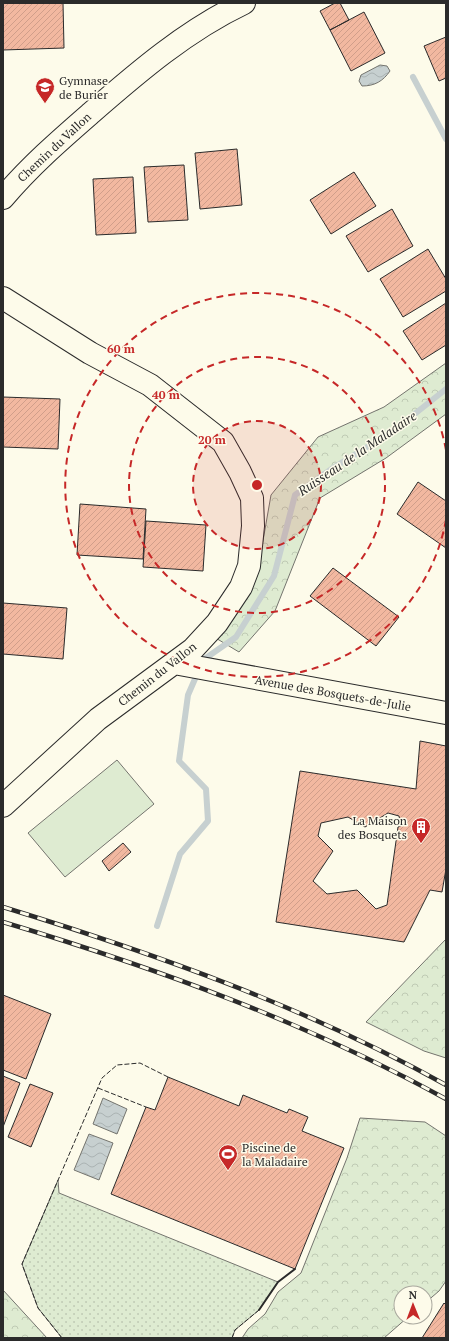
<svg xmlns="http://www.w3.org/2000/svg" width="449" height="1341" font-family="'PT Serif',serif">
  <defs>
    <pattern id="grass-dots" width="8" height="8" patternUnits="userSpaceOnUse"><rect width="8" height="8" fill="#deebd1"/><path d="M2 2h.1M6 6h.1" fill="none" stroke="#bfcab4" stroke-width="1.8" stroke-linecap="round"/></pattern>
    <pattern id="forest-crowns" width="20" height="18" patternUnits="userSpaceOnUse"><rect width="20" height="18" fill="#deebd1"/><path d="M2 6a3 3 0 1 1 6 0M12 15a3 3 0 1 1 6 0" fill="none" stroke="#bfcab4"/></pattern>
    <pattern id="water-waves" width="16" height="10" patternUnits="userSpaceOnUse"><rect width="16" height="10" fill="#c7d0d0"/><path d="M0 5q4-4 8 0t8 0" fill="none" stroke="#abb3b3"/></pattern>
    <pattern id="building-hatch" width="6" height="6" patternUnits="userSpaceOnUse"><rect width="6" height="6" fill="#f2b8a0"/><path d="M-1 1l2-2M0 6l6-6M5 7l2-2" fill="none" stroke="#d09e8a"/></pattern>
  </defs>
  <rect width="100%" height="100%" fill="#fdfbea"/>
  <path fill="url(#grass-dots)" stroke="#74746e" d="M58,1180L59,1193L278,1282L259,1310L235,1330L232,1338H62L38,1308L22,1264Z"/>
  <path fill="url(#forest-crowns)" stroke="#74746e" d="M446,363V414L386,458L320,498L275,611L239,652L214,637L260,558L271,495L318,437L384,407Z
    M446,939V1058L424,1051L366,1022Z
    M360,1118L425,1122L446,1136V1281L439,1291L425,1303V1293H401V1317H408L384,1338H242L248,1329L265,1314L278,1292L301,1273L347,1158Z
    M3,1290L47,1338H3Z"/>
  <path fill="#deebd1" stroke="#74746e" d="M117,760L154,804L65,877L28,833Z"/>
  <path fill="url(#water-waves)" stroke="#74746e" d="M380,65L387,66L390,71C383,81 375,86 362,86L359,81L361,75Z
    M103,1098L127,1109L117,1134L93,1124Z
    M89,1134L113,1143L99,1180L74,1170Z"/>
  <g fill="none" stroke-linecap="round" stroke-linejoin="round">
    <path stroke="#c7d0d0" stroke-width="6" d="M413,77L446,139
      M202,664L203,660L236,637L274,576L295,495L333,468L392,432L446,389
      M157,926L180,854L208,821L206,789L179,761L188,695L198,672"/>
  </g>
  <path fill="url(#building-hatch)" stroke="#2b2b2b" fill-rule="evenodd" d="M3,3H63L64,48L3,50Z
    M335,3H340L349,20L330,30L320,11Z
    M364,12L385,53L351,71L330,30Z
    M446,37V78L439,81L424,46Z
    M237,149L242,205L200,209L195,153Z
    M184,165L188,220L148,222L144,167Z
    M354,172L376,206L331,234L310,200Z
    M133,177L136,233L96,235L93,179Z
    M392,209L413,246L368,272L346,236Z
    M428,249L446,279V291L403,317L380,279Z
    M446,303V345L422,360L403,331Z
    M3,397L60,399L58,449L3,447Z
    M418,482L446,501V548L397,514Z
    M80,504L146,509L143,559L77,555Z
    M146,521L206,525L203,571L143,567Z
    M333,568L399,617L376,646L310,596Z
    M3,603L67,608L63,659L3,654Z
    M420,741L446,746V869L442,892L430,890L404,942L276,922L300,771L416,789ZM388,813L399,816L401,826L398,827L387,905L376,909L357,890L327,894L313,881L333,851L318,836L321,823L348,817L365,827Z
    M123,843L131,852L109,871L102,861Z
    M3,995L51,1014L26,1079L3,1070Z
    M3,1076L20,1083L3,1127Z
    M168,1077L239,1106L243,1095L287,1113L289,1109L308,1117L302,1131L344,1148L295,1269L111,1194L146,1107L155,1110Z
    M30,1084L53,1093L31,1147L8,1137Z
    M444,1303L446,1305V1338H422Z"/>
  <g fill="none" stroke-linecap="round" stroke-linejoin="round">
    <g stroke="#2b2b2b" stroke-width="24">
      <path id="minor" d="M3,198C30,166 60,140 91,113C138,72 187,30 244,3
        M3,298L90,353L150,385L223,442L240,472L252,498L253,526L249,566L241,587L217,623L193,649L98,719L3,806
        M174,663L446,713"/>
    </g>
    <use href="#minor" stroke="#fdfbea" stroke-width="22"/>
    <g stroke="#2b2b2b" stroke-width="4.5">
      <path id="rail" d="M3,907C156,954 306,1007 446,1085
        M3,922C156,968 306,1022 446,1099"/>
    </g>
    <use href="#rail" stroke="#fdfbea" stroke-width="3" stroke-dasharray="9" stroke-linecap="butt"/>
    <path stroke="#2b2b2b" stroke-width="1" stroke-dasharray="5 2" stroke-linecap="butt" d="M98,1088L146,1107
      M62,1338L38,1308L22,1264L102,1078L117,1065L140,1063L168,1077
      M232,1338L235,1330L259,1310"/>
    <path stroke="#2b2b2b" stroke-width="2" d="M259,1310L278,1282L295,1269"/>
  </g>
  <circle cx="257" cy="485" r="64" fill="#c62828" fill-opacity=".12"/>
  <g fill="none" stroke="#c62828" stroke-width="2" stroke-dasharray="7 5">
    <circle cx="257" cy="485" r="64"/>
    <circle cx="257" cy="485" r="128"/>
    <path d="M446 520A192 192 0 1 1 446 450"/>
  </g>
  <defs>
    <g id="university-pin" transform="scale(1)"><path d="M0 17L-7.5 6A9.5 9.5 0 1 1 7.5 6Z" fill="#c62828" stroke="#fdfbea"/><path d="M0-5L7-2L0 1L-7-2ZM-4 1L0 2.5L4 1V4Q0 6-4 4Z" fill="#fff"/></g>
    <g id="building-pin" transform="scale(1)"><path d="M0 17L-7.5 6A9.5 9.5 0 1 1 7.5 6Z" fill="#c62828" stroke="#fdfbea"/><path d="M-4-6H4V6H1V3H-1V6H-4ZM-2.5-4.3h1.7v1.8h-1.7ZM.8-4.3h1.7v1.8H.8ZM-2.5-1h1.7V.8h-1.7ZM.8-1h1.7V.8H.8Z" fill="#fff"/></g>
    <g id="stadium-pin" transform="scale(1)"><path d="M0 17L-7.5 6A9.5 9.5 0 1 1 7.5 6Z" fill="#c62828" stroke="#fdfbea"/><path d="M0-5a6.5 5 0 1 0 0 10a6.5 5 0 1 0 0-10ZM-3.5-1.8h7v3.6h-7Z" fill="#fff"/></g>
  </defs>
  <g fill-rule="evenodd">
    <use href="#university-pin" x="45" y="87"/>
    <use href="#building-pin" x="421" y="827"/>
    <use href="#stadium-pin" x="228" y="1154"/>
  </g>
  <g text-anchor="middle" dominant-baseline="central" stroke-width="3" stroke-linejoin="round" paint-order="stroke">
    <g font-size="12" fill="#2b2b2b" stroke="#fdfbea" text-anchor="start">
      <text x="59" y="80">Gymnase<tspan x="59" dy="14">de Burier</tspan></text>
      <text x="407" y="820" text-anchor="end">La Maison<tspan x="407" dy="14">des Bosquets</tspan></text>
      <text x="242" y="1147">Piscine de<tspan x="242" dy="14">la Maladaire</tspan></text>
    </g>
    <g font-size="12" fill="#2b2b2b" stroke="#fdfbea">
      <text transform="translate(54 147) rotate(-43)">Chemin du Vallon</text>
      <text transform="translate(157 674) rotate(-38)">Chemin du Vallon</text>
      <text transform="translate(333 693) rotate(10)">Avenue des Bosquets-de-Julie</text>
    </g>
    <g font-size="13" font-style="italic" fill="#2b2b2b" stroke="#fdfbea">
      <text transform="translate(357 453) rotate(-34)">Ruisseau de la Maladaire</text>
    </g>
  </g>
  <circle cx="257" cy="485" r="6" fill="#c62828" stroke="#fdfbea" stroke-width="2"/>
  <g font-size="12" text-anchor="middle" font-weight="bold" fill="#c62828" stroke="#fdfbea" stroke-width="3" stroke-linejoin="round" paint-order="stroke">
    <text x="121" y="353">60 m</text>
    <text x="166" y="399">40 m</text>
    <text x="212" y="444">20 m</text>
  </g>
  <rect width="449" height="1341" fill="none" stroke="#2b2b2b" stroke-width="8"/>
  <g transform="translate(413 1305) rotate(359)"><circle r="19" fill="#fdfbea" stroke="#a9a89e"/>
  <path d="M0-3L7 15L0 10L-7 15Z" fill="#c62828"/>
  <text y="-6" font-size="11" font-weight="bold" text-anchor="middle" fill="#2b2b2b">N</text>
  </g>
</svg>
